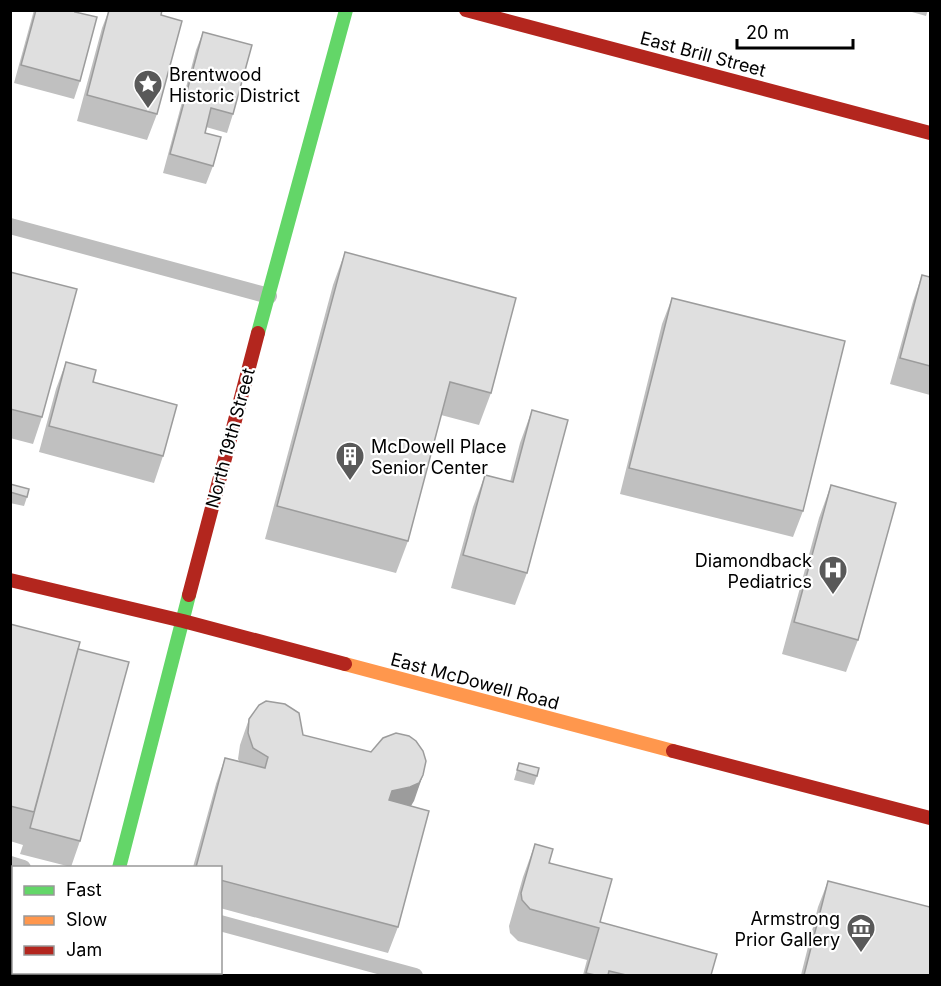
<svg xmlns="http://www.w3.org/2000/svg" width="941" height="986" font-family="Inter,sans-serif">
  <rect width="100%" height="100%" fill="#fff"/>
  <g fill="none" stroke-linecap="round" stroke-linejoin="round">
    <path stroke="#bebebe" stroke-width="16" d="M10,226L269,296
      M10,864L23,868
      M220,923L415,976"/>
    <path stroke="#bebebe" stroke-width="33" d="M91,976V972"/>
    <path stroke="#63d668" stroke-width="14" d="M258,333L346,10
      M119,868L189,595"/>
    <path stroke="#ff974d" stroke-width="14" d="M345,664L673,751"/>
    <path stroke="#b3261e" stroke-width="14" d="M466,10L930,133
      M10,580L183,621L345,664
      M189,595L258,333
      M673,751L930,818"/>
  </g>
  <path fill="#c0c0c0" d="M34,10H76L80,81L74,99L14,83Z
    M109,10H162L161,15L157,114L147,140L77,121L102,28Z
    M905,10H928L926,16Z
    M203,32L233,114L227,133L206,127L205,133L213,166L206,184L163,173L196,50Z
    M345,252L491,393L479,425L441,415L408,541L396,573L265,539L333,285Z
    M10,272L42,417L33,444L10,438Z
    M922,275L930,277V395L890,384L913,301Z
    M672,298L803,511L793,537L620,494L662,324Z
    M66,362L163,456L154,483L39,452L56,389Z
    M532,410L527,573L515,605L451,588L473,507L485,475L510,482L520,443Z
    M10,484L27,497L24,506L10,503Z
    M831,485L858,640L846,672L782,654L819,518Z
    M10,624L78,649L80,841L71,867L20,854L23,845L10,841Z
    M249,719L303,735L423,775L411,806L398,927L388,953L220,908V867H193L216,784L225,758L239,761L238,759L240,745Z
    M519,763L537,776L534,785L514,780Z
    M535,844L600,922L711,975H583L587,960L518,941L510,933L509,926L523,877Z
    M828,881L930,975H801L818,907Z"/>
  <path fill="#9c9c9c" d="M423,775L414,801L409,809L382,817L392,791Z"/>
  <path fill="#dfdfdf" stroke="#9c9c9c" stroke-width="1.5" d="M36,10H76L75,12L97,17L80,81L21,65Z
    M109,10H162L161,15L182,21L157,114L87,95Z
    M203,32L252,45L233,114L211,108L205,133L221,137L213,166L170,154Z
    M345,252L516,298L491,393L450,382L408,541L277,506Z
    M10,272L77,289L42,417L10,409Z
    M922,275L930,277V366L900,358Z
    M672,298L845,341L803,511L629,468Z
    M66,362L96,370L93,382L177,405L163,456L49,426Z
    M532,410L568,420L527,573L463,555L485,475L513,482Z
    M10,484L29,489L27,497L10,492Z
    M831,485L896,503L858,640L794,622Z
    M10,624L80,642L34,812L10,806Z
    M78,649L129,662L80,841L30,828Z
    M266,701L285,704L299,713L303,735L371,752L383,738L396,733L409,736L416,741L423,751L426,761L423,775L419,783L410,787L392,791L389,800L429,811L398,927L220,880V867H196L225,758L265,768L268,757L253,748L248,733L249,719L259,705Z
    M519,763L539,768L537,776L517,770Z
    M535,844L553,849L549,863L612,879L600,922L717,954L711,975H626L609,971L608,975H595L586,973L599,928L530,909L522,900L521,893Z
    M828,881L930,907V975H804Z
    M10,962L14,963L13,975H10Z
    M154,972H158L170,975H153Z"/>
  <defs>
    <g id="sight-pin" transform="scale(1.5)"><path d="M0 17L-7.5 6A9.5 9.5 0 1 1 7.5 6Z" fill="#595959" stroke="#fff"/><path d="M0-6L1.8-2.2L6-1.7L2.9 1.2L3.7 5.4L0 3.3L-3.7 5.4L-2.9 1.2L-6-1.7L-1.8-2.2Z" fill="#fff"/></g>
    <g id="building-pin" transform="scale(1.5)"><path d="M0 17L-7.5 6A9.5 9.5 0 1 1 7.5 6Z" fill="#595959" stroke="#fff"/><path d="M-4-6H4V6H1V3H-1V6H-4ZM-2.5-4.3h1.7v1.8h-1.7ZM.8-4.3h1.7v1.8H.8ZM-2.5-1h1.7V.8h-1.7ZM.8-1h1.7V.8H.8Z" fill="#fff"/></g>
    <g id="hospital-pin" transform="scale(1.5)"><path d="M0 17L-7.5 6A9.5 9.5 0 1 1 7.5 6Z" fill="#595959" stroke="#fff"/><path d="M-5-5h3v3.5h4V-5h3V5h-3V1.5h-4V5h-3Z" fill="#fff"/></g>
    <g id="museum-pin" transform="scale(1.5)"><path d="M0 17L-7.5 6A9.5 9.5 0 1 1 7.5 6Z" fill="#595959" stroke="#fff"/><path d="M0-6L6-3V-2H-6V-3ZM-5-1h2V3h-2ZM-1-1h2V3h-2ZM3-1h2V3H3ZM-6 4H6V6H-6Z" fill="#fff"/></g>
  </defs>
  <g fill-rule="evenodd">
    <use href="#sight-pin" x="148" y="84"/>
    <use href="#building-pin" x="350" y="456"/>
    <use href="#hospital-pin" x="833" y="570"/>
    <use href="#museum-pin" x="861" y="928"/>
  </g>
  <g text-anchor="middle" dominant-baseline="central" stroke-width="4.5" stroke-linejoin="round" paint-order="stroke">
    <g font-size="18" fill="#000" stroke="#fff">
      <text transform="translate(703 54) rotate(15)">East Brill Street</text>
      <text transform="translate(230 438) rotate(-75)">North 19th Street</text>
      <text transform="translate(475 681) rotate(15)">East McDowell Road</text>
    </g>
    <g font-size="18" fill="#000" stroke="#fff" text-anchor="start">
      <text x="169" y="74">Brentwood<tspan x="169" dy="21">Historic District</tspan></text>
      <text x="371" y="446">McDowell Place<tspan x="371" dy="21">Senior Center</tspan></text>
      <text x="812" y="560" text-anchor="end">Diamondback<tspan x="812" dy="21">Pediatrics</tspan></text>
      <text x="840" y="918" text-anchor="end">Armstrong<tspan x="840" dy="21">Prior Gallery</tspan></text>
    </g>
  </g>
  <rect width="941" height="986" fill="none" stroke="#000000" stroke-width="24"/>
  <rect x="12" y="866" width="210" height="108" fill="#ffffff" stroke="#999999" stroke-width="1.5"/>
  <rect x="24" y="886" width="30" height="9" fill="#63d668" stroke="#999999" stroke-width="1.5"/>
  <text x="66" y="896" font-size="18" fill="#000000">Fast</text>
  <rect x="24" y="916" width="30" height="9" fill="#ff974d" stroke="#999999" stroke-width="1.5"/>
  <text x="66" y="926" font-size="18" fill="#000000">Slow</text>
  <rect x="24" y="946" width="30" height="9" fill="#b3261e" stroke="#999999" stroke-width="1.5"/>
  <text x="66" y="956" font-size="18" fill="#000000">Jam</text>
  <path d="M737 39v9h116v-9" fill="none" stroke="#000000" stroke-width="3"/>
  <text x="746" y="39" font-size="18" fill="#000000" stroke="#ffffff" stroke-width="4.5" paint-order="stroke">20 m</text>
</svg>
